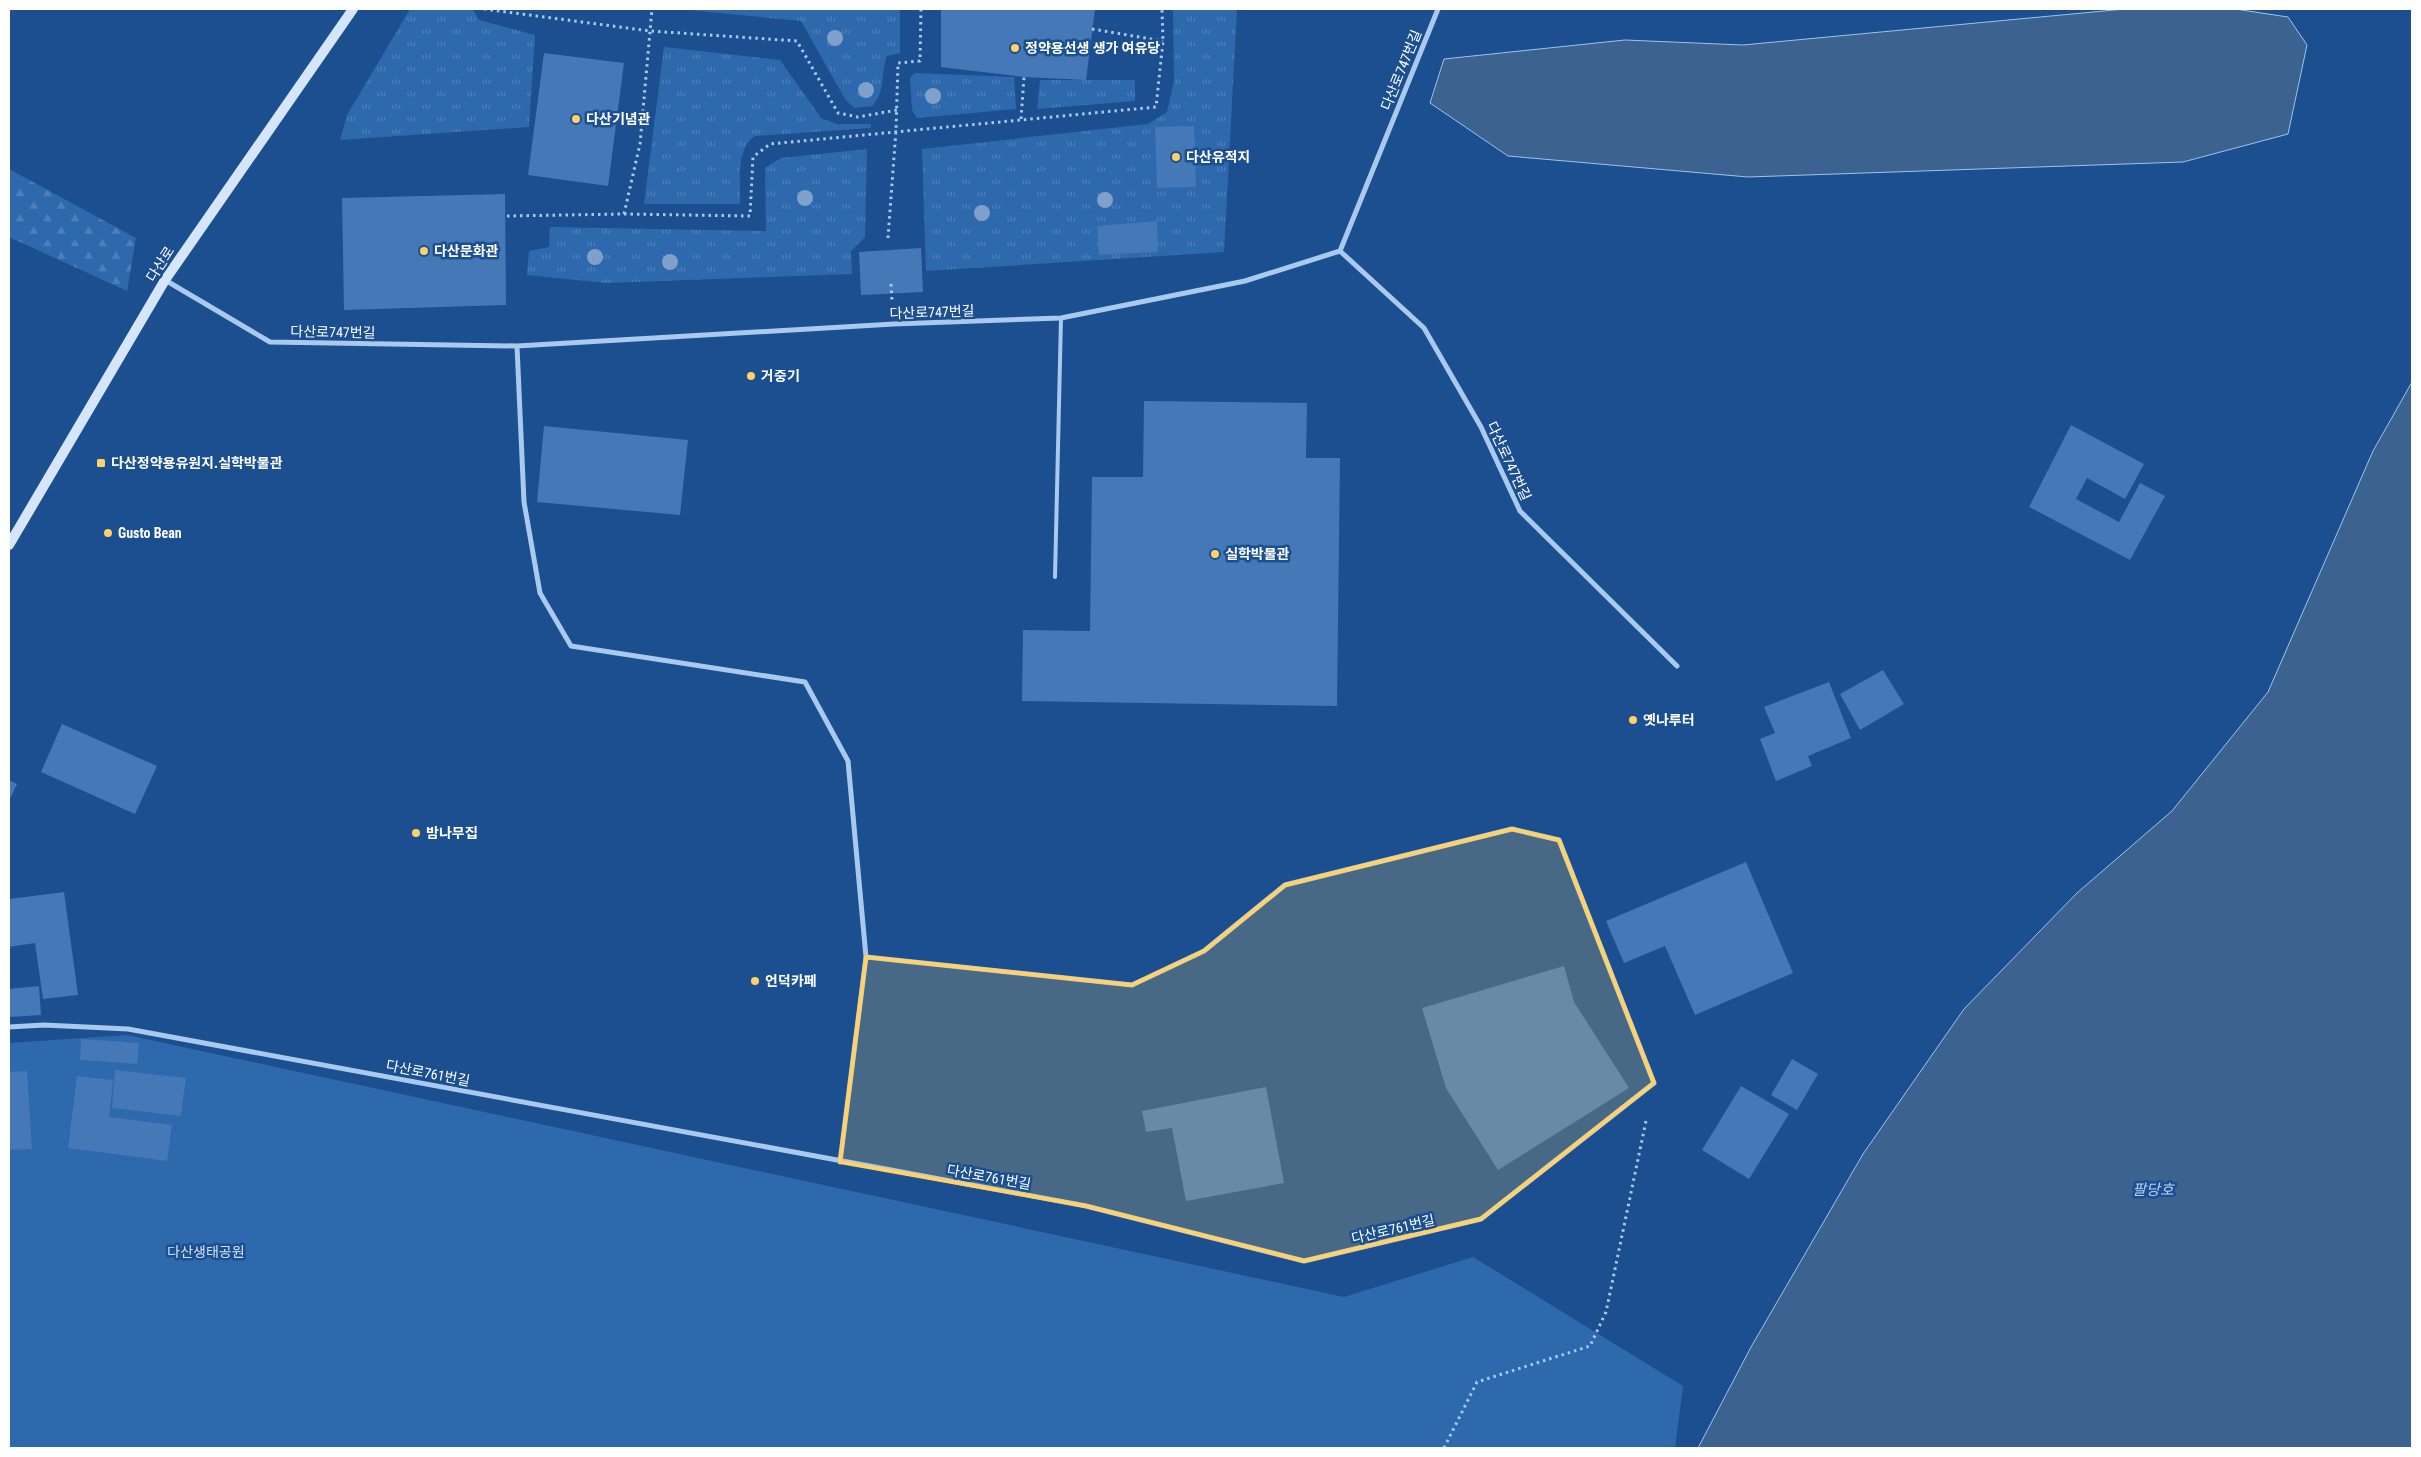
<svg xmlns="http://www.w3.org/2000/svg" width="2421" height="1457" font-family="'Roboto Condensed','Noto Sans KR',sans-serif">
  <defs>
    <pattern id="grass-tufts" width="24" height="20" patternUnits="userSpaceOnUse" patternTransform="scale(1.25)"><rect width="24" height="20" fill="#2e69ad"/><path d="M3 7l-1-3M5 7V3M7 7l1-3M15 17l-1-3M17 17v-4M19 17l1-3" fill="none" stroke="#4d80b9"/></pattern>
    <pattern id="forest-firs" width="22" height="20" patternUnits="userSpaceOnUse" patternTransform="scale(1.25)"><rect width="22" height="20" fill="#2e69ad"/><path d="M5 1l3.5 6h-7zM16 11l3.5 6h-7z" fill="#4d80b9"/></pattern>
  </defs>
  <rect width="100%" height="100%" fill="#1b4f8f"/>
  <path fill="url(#grass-tufts)" d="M410,9H473L479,20L535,35L529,127L340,140L347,115Z
    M679,9H900V53L887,56C880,74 886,92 872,106L854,108L845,99L801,21Z
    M1173,9H1237L1224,252L926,271L922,149L1148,124L1167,112L1174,81Z
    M664,47L780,60L821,118L837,124H871V128L755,136C735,150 741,182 740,204H644Z
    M915,73L1014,77L1016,109L917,118L912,110L910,78Z
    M1040,80H1135V101L1037,109Z
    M867,149L865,237L851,251L852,274L606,283L527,275L529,251L549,247L550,227L766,231L765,168L781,158Z"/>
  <path fill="url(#forest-firs)" d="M9,169L136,238L127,291L9,237Z"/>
  <path fill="#2e69ad" d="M127,1035L1344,1297L1473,1257L1683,1386L1675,1448H9V1043Z"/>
  <path fill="#3c6290" stroke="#9cc4f0" d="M2125,9H2235L2288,17L2307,45L2288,134L2183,162L1748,177L1508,156L1430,103L1444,59L1625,40L1743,45Z
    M2412,382V1448H1698L1751,1347L1863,1154L1964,1009L2077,893L2172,811L2268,692L2373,451Z"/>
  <path fill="#4478b7" d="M941,9H1095L1086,80L1024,77L941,67Z
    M544,53L624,63L608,186L528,175Z
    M1194,126L1196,187L1157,188L1155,127Z
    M505,194L506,305L344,310L342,198Z
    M1157,221L1158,252L1099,255L1097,226Z
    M921,248L923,292L861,295L859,252Z
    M1144,401L1307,403L1306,458H1340L1337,706L1022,701L1023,630L1090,631L1092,477H1143Z
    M2071,425L2144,464L2125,499L2087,478L2076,499L2119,522L2140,483L2165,496L2130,560L2029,507Z
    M544,426L688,440L680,515L537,502Z
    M1883,670L1904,704L1860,730L1840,694Z
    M1829,682L1851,738L1808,756L1812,766L1776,781L1760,739L1775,733L1764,707Z
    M62,724L157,766L135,814L41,772Z
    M9,780L17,784L9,801Z
    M1746,862L1793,973L1695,1015L1665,946L1624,963L1606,921Z
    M64,892L78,995L43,999L35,943L9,947V899Z
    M1564,966L1574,1002L1629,1088L1498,1170L1446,1088L1422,1008Z
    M39,986L41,1015L9,1017V989Z
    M81,1039L139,1043L137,1064L80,1060Z
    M1792,1059L1818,1074L1797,1110L1771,1095Z
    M115,1070L186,1078L181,1116L112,1108Z
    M27,1071L32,1149L9,1150V1072Z
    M77,1076L113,1080L109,1117L172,1125L167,1161L68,1148Z
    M1741,1086L1789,1114L1749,1179L1702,1150Z
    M1266,1087L1284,1183L1186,1201L1172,1128L1146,1132L1142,1111Z"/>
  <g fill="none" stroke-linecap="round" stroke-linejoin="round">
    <path stroke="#a9c9ee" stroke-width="3" stroke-dasharray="2.5 4" stroke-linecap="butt" d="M484,9L650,31L797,41L838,113L858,117L897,110
      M1092,29L1163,41
      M1021,119L1024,77
      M624,214L750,216L753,157L770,144L1156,107L1163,41L1162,9
      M507,216L624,214L640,144L652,9
      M888,238L896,130L898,63L920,61L921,9
      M891,284L892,301
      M1444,1448L1477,1382L1590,1346L1606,1312L1646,1121"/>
    <path stroke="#a9c9ee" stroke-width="4" d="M1055,577L1061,318"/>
    <path stroke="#a9c9ee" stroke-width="5" d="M1340,251L1424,328L1481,427L1520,511L1677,666
      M165,280L270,342L517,346L894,324L1061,318L1245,281L1340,251L1438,9
      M517,346L524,502L540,593L571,646L805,682L848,761L866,957L840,1162
      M9,1027L44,1025L128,1029L1086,1206L1304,1261L1481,1219L1654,1083L1559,840L1512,829L1285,885L1204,951L1132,985L866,957"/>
    <path stroke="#d6e6fa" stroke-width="10" d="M9,545L165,280L353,9"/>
  </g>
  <g fill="#7ea0ca">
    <circle cx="835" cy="38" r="8"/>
    <circle cx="866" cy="90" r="8"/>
    <circle cx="933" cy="96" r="8"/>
    <circle cx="805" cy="198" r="8"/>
    <circle cx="1105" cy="200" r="8"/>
    <circle cx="982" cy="213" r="8"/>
    <circle cx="595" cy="257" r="8"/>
    <circle cx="670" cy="262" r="8"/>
  </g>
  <path fill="#ffd166" fill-opacity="0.2" stroke="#ffd166" stroke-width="4" stroke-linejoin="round" d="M1512,829L1559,840L1654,1083L1481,1219L1304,1261L1086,1206L840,1162L866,957L1132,985L1204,951L1285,885Z"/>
  <g fill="#ffd166" stroke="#1b4f8f" stroke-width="2">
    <circle cx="1015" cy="48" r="5"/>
    <circle cx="576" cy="119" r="5"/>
    <circle cx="1176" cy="157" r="5"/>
    <circle cx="424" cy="251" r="5"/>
    <circle cx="751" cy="376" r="5"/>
    <rect x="96" y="458" width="10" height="10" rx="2.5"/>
    <circle cx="108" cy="533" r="5"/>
    <circle cx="1215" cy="554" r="5"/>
    <circle cx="1633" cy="720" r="5"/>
    <circle cx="416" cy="833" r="5"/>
    <circle cx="755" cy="981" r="5"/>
  </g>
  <g text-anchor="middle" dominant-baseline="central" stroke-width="5" stroke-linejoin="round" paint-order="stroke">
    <g font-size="14" font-weight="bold" fill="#fff" stroke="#1b4f8f" text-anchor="start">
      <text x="1025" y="48">정약용선생 생가 여유당</text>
      <text x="586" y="119">다산기념관</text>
      <text x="1186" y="157">다산유적지</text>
      <text x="434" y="251">다산문화관</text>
      <text x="761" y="376">거중기</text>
      <text x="111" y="463">다산정약용유원지.실학박물관</text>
      <text x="118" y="533">Gusto Bean</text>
      <text x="1225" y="554">실학박물관</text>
      <text x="1643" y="720">옛나루터</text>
      <text x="426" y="833">밤나무집</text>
      <text x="765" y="981">언덕카페</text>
    </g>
    <g font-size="14" fill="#fff" stroke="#1b4f8f">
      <text transform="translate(1401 70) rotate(-68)">다산로747번길</text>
      <text transform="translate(160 264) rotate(-57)">다산로</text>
      <text transform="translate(932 312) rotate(-2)">다산로747번길</text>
      <text transform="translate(333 332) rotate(1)">다산로747번길</text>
      <text transform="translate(1509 461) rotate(65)">다산로747번길</text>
      <text transform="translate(428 1073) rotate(11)">다산로761번길</text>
      <text transform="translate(989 1177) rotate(10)">다산로761번길</text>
      <text transform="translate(1393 1229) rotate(-13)">다산로761번길</text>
    </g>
    <g font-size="14" fill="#cfe3fa" stroke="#1b4f8f">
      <text x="206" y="1252">다산생태공원</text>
    </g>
    <g font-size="15" font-style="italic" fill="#b5d3f5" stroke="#1b4f8f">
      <text x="2153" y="1190">팔당호</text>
    </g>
  </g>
  <rect width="2421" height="1457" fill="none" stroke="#ffffff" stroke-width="20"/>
</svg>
